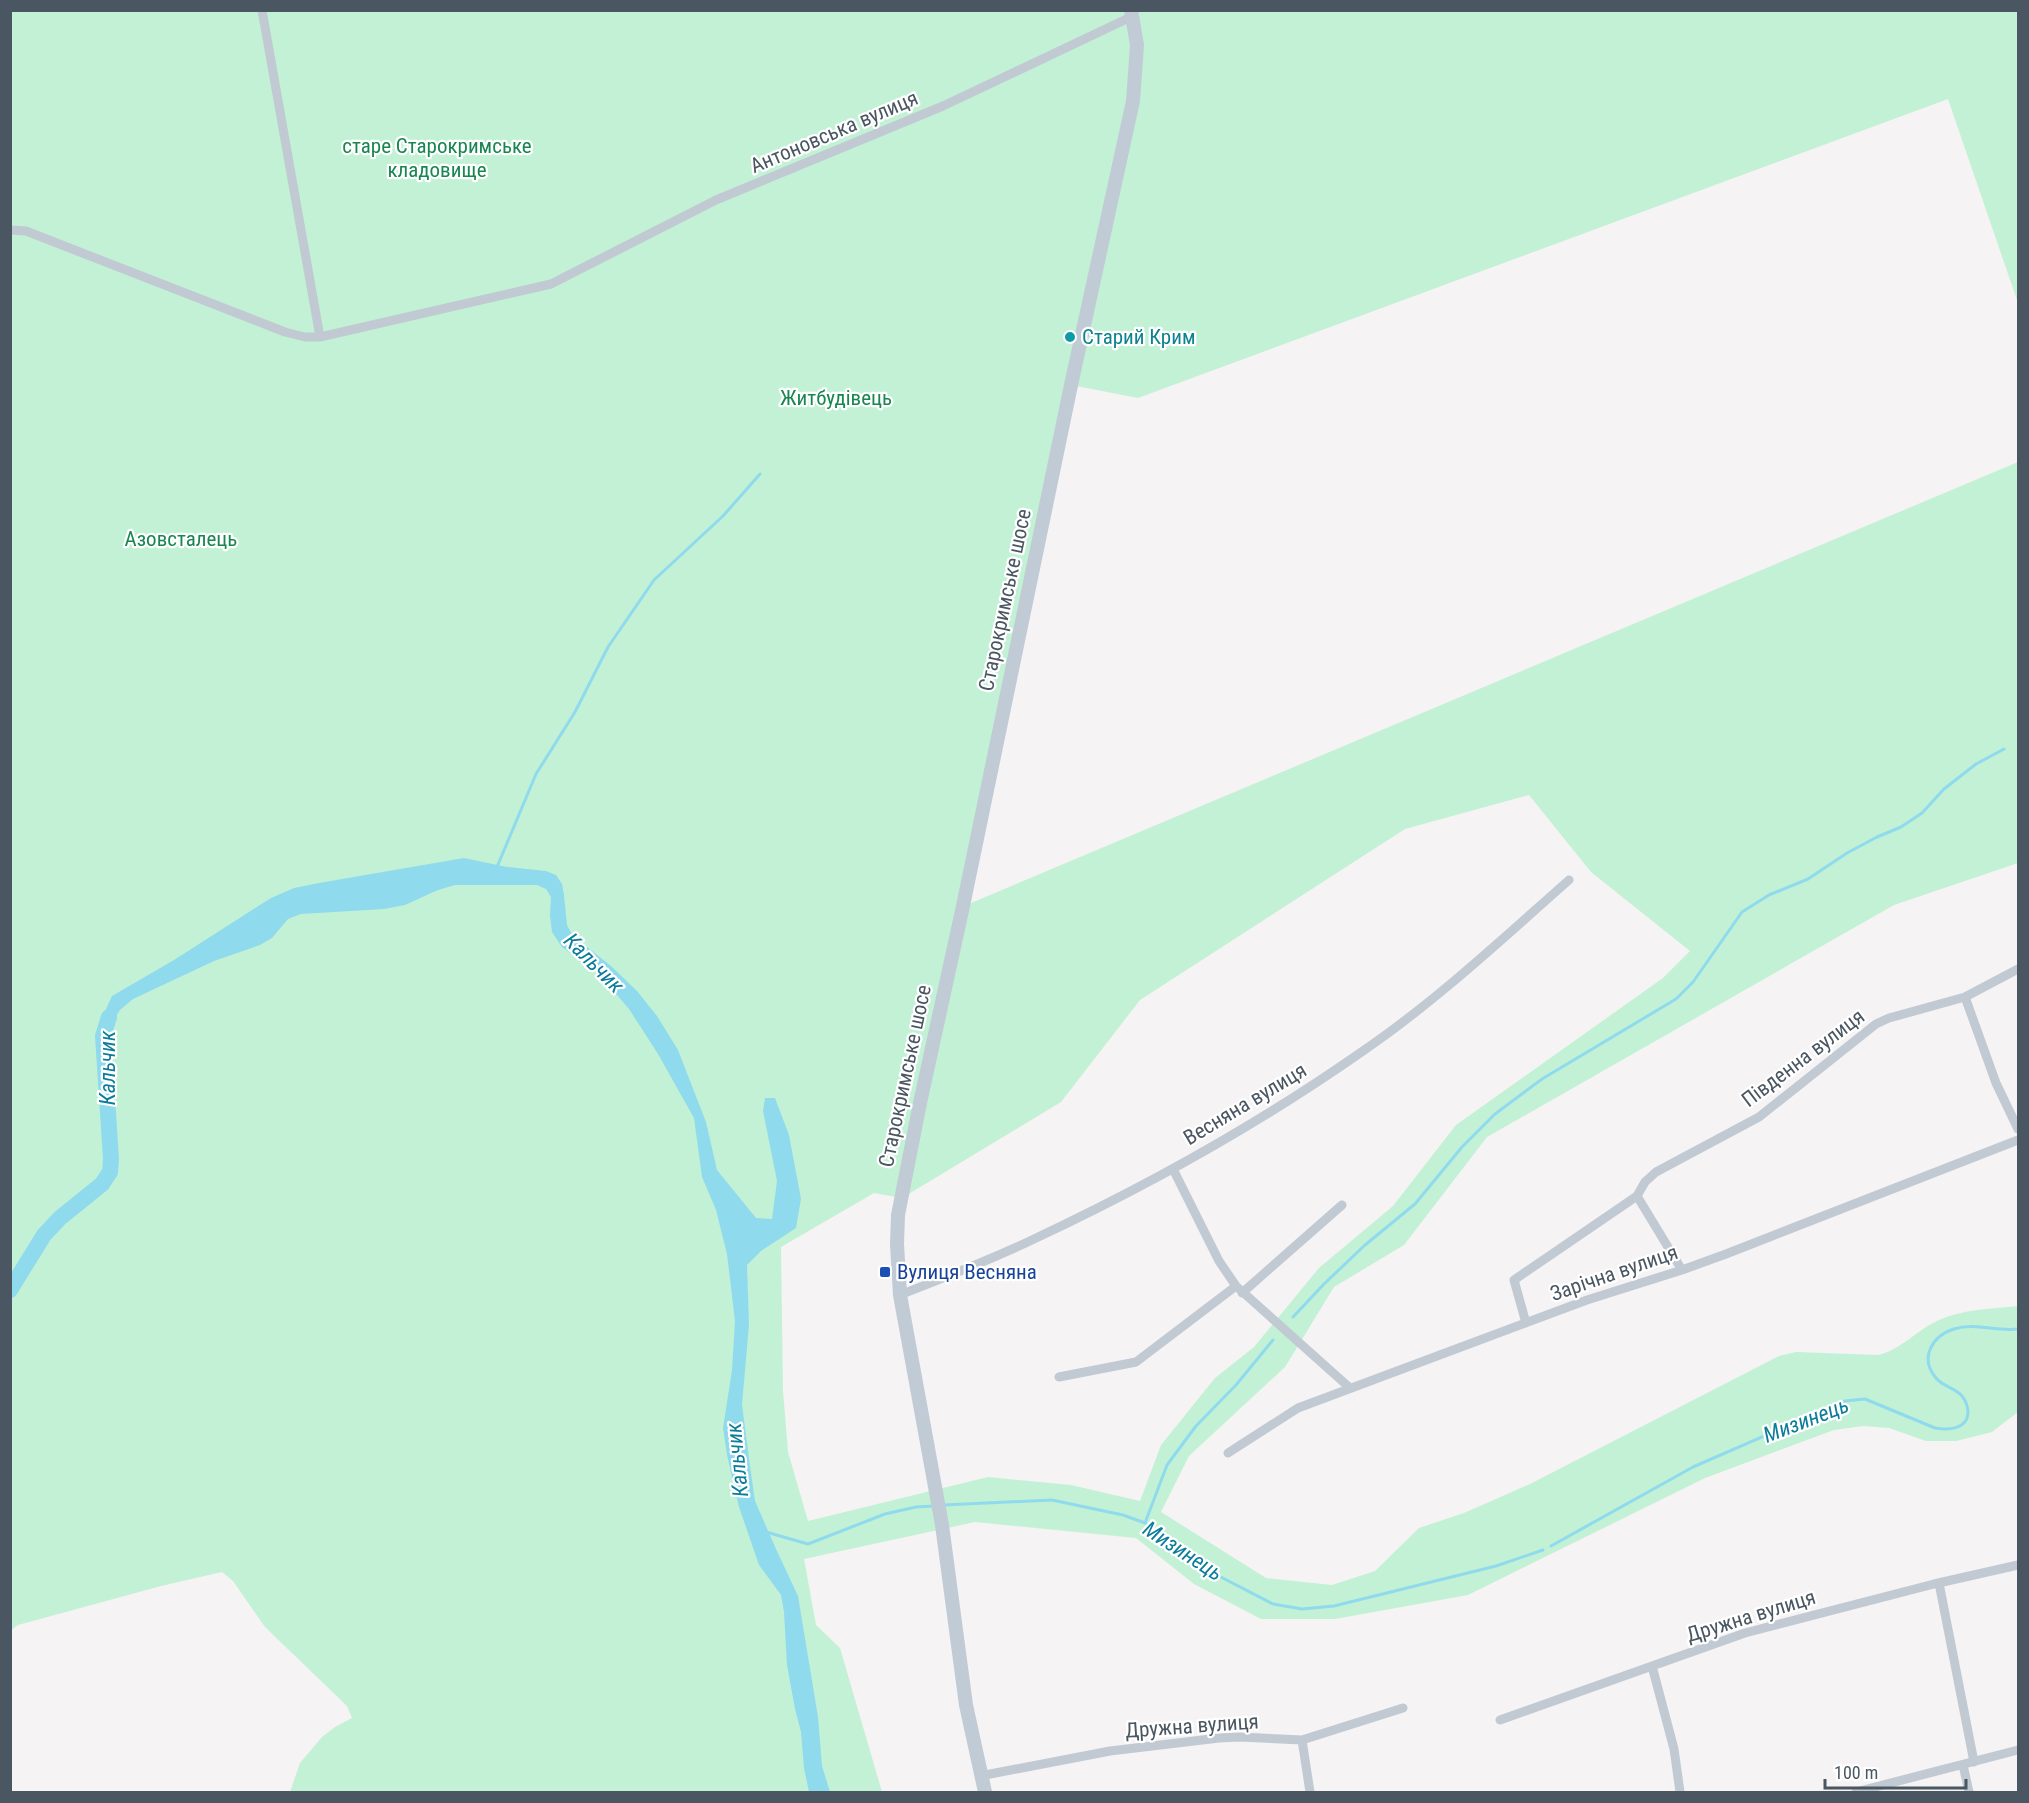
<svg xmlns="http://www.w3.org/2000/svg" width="2029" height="1803" font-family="'Roboto Condensed',sans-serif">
  <rect width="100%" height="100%" fill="#f5f3f3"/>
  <path fill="#c3f1d5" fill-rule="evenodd" d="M11,11H2018V303L1948,99L1138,398L1071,385L964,906L2018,462V863L1894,905L1487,1137L1404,1245L1334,1287L1285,1367L1189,1456L1161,1512L1266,1578L1332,1585L1375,1571L1419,1528L1464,1513L1530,1484L1779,1356L1796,1352L1878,1355C1900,1350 1915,1332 1935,1322C1960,1309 1991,1309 2018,1306V1412L1992,1432L1956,1441H1926L1889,1428L1863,1426L1834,1430L1705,1478L1468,1595L1335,1619H1261L1194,1584L1136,1538L975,1522L804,1559L816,1625L840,1648L882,1792H290L300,1763L322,1737L335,1727L352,1718L347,1706L265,1627L233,1581L222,1572L161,1586L18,1625L11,1630ZM1529,795L1591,872L1690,951L1663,978L1456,1125L1393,1206L1319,1268L1254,1347L1215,1378L1161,1445L1140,1501L1071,1485L988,1477L808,1521L788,1452L783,1391L781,1247L874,1193L902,1198L1061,1102L1140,1000L1405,829Z"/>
  <path fill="#90daee" d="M464,858L507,867L546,871L556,875L562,884L564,895L567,925L573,936L611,966L637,991L657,1016L678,1050L706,1122L717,1170L756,1218L772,1219L777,1181L763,1111L765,1098H775L789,1135L801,1199L796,1228L761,1251L747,1265L749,1324L742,1405L750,1466L755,1501L776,1549L798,1596L818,1717L822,1766L830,1792H809L804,1768L801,1732L795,1709L787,1665L784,1612L781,1595L759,1565L739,1507L727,1455L723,1428L732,1370L735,1321L727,1254L716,1210L702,1177L694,1118L658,1054L629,1009L599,974L562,947L552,932L550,916L551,897L546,889L537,885H455L438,890L405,905L384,909L301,914L288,919L272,938L260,945L214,961L133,999L120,1010L103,1036L106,1009L112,996L174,960L271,898L294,888L319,883Z"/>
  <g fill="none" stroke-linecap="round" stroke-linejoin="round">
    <path stroke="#90daee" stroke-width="3" d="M497,867L536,774L575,712L608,647L654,580L723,516L760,474
      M1293,1317L1324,1284L1365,1245L1415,1204L1462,1147L1495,1114L1542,1079L1676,999L1693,982L1742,912L1769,895L1808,879L1847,853L1877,837L1901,827L1922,813L1944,789L1976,764L2004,749
      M944,1505L1052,1500L1123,1515L1145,1523L1173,1541L1215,1574L1273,1604L1302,1609L1334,1606L1496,1566L1543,1550
      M1145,1523L1167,1465L1196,1426L1236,1385L1273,1340
      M766,1532L808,1544L885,1514L916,1507L934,1506
      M1551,1546L1693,1467L1845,1401L1865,1399L1935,1428C1947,1430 1967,1430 1968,1413C1968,1407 1966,1401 1962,1396C1955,1388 1942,1386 1936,1378C1919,1358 1932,1336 1954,1329C1975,1322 1997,1332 2018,1329"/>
    <path stroke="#90daee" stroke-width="16" d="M10,1290L44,1235L60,1218L102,1184L110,1172L111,1159L103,1036L109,1017"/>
    <path stroke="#c1cad2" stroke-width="9" d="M262,10L320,337
      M10,230L26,231L285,332L305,337H320L551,284L716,200L943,106L1133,16
      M1965,997L1996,1083L2018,1129
      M1173,1169L1219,1261L1236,1286L1350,1388
      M1637,1196L1682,1270
      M1242,1293L1342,1205
      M900,1295C945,1277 991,1260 1034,1239C1147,1186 1257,1125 1360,1053C1435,1002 1501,940 1569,880
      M1526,1323L1514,1280L1637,1196L1645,1182L1656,1172L1759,1117L1876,1024L1889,1018L1965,997L2018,969
      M1059,1377L1136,1362L1236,1286
      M1228,1453L1298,1408L1587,1300L1682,1270L1726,1254L2018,1140
      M1939,1583L1974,1762
      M1652,1666L1674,1749L1680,1792
      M1500,1720L1745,1633L1934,1584L2018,1565
      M1302,1740L1310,1792
      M1963,1765L1969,1792
      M980,1776L1110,1751L1219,1738L1239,1737L1302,1740L1403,1708
      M1856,1792L2018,1750"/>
    <path stroke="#c1cbd6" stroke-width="14" d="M985,1792L966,1705L942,1525L900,1295L897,1244L898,1215L920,1103L963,906L1071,385L1133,101L1137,45L1131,10"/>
  </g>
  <circle fill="#0f9aa8" stroke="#fff" stroke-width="2" cx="1070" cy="337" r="6"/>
  <rect fill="#1a4fb4" stroke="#fff" stroke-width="2" x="879" y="1266" width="12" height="12" rx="3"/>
  <g text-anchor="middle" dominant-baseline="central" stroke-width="4.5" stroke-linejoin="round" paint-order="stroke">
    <g font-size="21" fill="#4a5661" stroke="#fff">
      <text transform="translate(834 132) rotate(-23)">Антоновська вулиця</text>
      <text transform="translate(1005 600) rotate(-78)">Старокримське шосе</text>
      <text transform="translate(1803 1058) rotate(-37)">Південна вулиця</text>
      <text transform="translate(905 1076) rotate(-78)">Старокримське шосе</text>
      <text transform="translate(1245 1104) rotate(-31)">Весняна вулиця</text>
      <text transform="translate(1614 1273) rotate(-19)">Зарічна вулиця</text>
      <text transform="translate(1751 1616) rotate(-17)">Дружна вулиця</text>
      <text transform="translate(1192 1726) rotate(-4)">Дружна вулиця</text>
    </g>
    <g font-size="21" fill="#17864f" stroke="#fff">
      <text x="437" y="146">старе Старокримське<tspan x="437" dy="24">кладовище</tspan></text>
      <text x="836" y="398">Житбудівець</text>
      <text x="181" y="539">Азовсталець</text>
    </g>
    <g font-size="21" fill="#0d838f" stroke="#fff" text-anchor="start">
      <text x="1082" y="337">Старий Крим</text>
    </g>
    <g font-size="21" fill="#164399" stroke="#fff" text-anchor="start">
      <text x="897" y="1272">Вулиця Весняна</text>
    </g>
    <g font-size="22" font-style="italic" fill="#0c7c9b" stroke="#fff">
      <text transform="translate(594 963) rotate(45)">Кальчик</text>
      <text transform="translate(107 1068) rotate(-90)">Кальчик</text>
      <text transform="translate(1806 1420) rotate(-21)">Мизинець</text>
      <text transform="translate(737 1460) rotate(-96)">Кальчик</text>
      <text transform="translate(1183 1551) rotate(33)">Мизинець</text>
    </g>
  </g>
  <rect width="2029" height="1803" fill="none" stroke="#4a5661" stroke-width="24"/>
  <path d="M1825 1779v9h141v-9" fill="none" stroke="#4a5661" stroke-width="3"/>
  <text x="1834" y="1779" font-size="18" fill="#4a5661" stroke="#ffffff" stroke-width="4.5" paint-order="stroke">100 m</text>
</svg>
